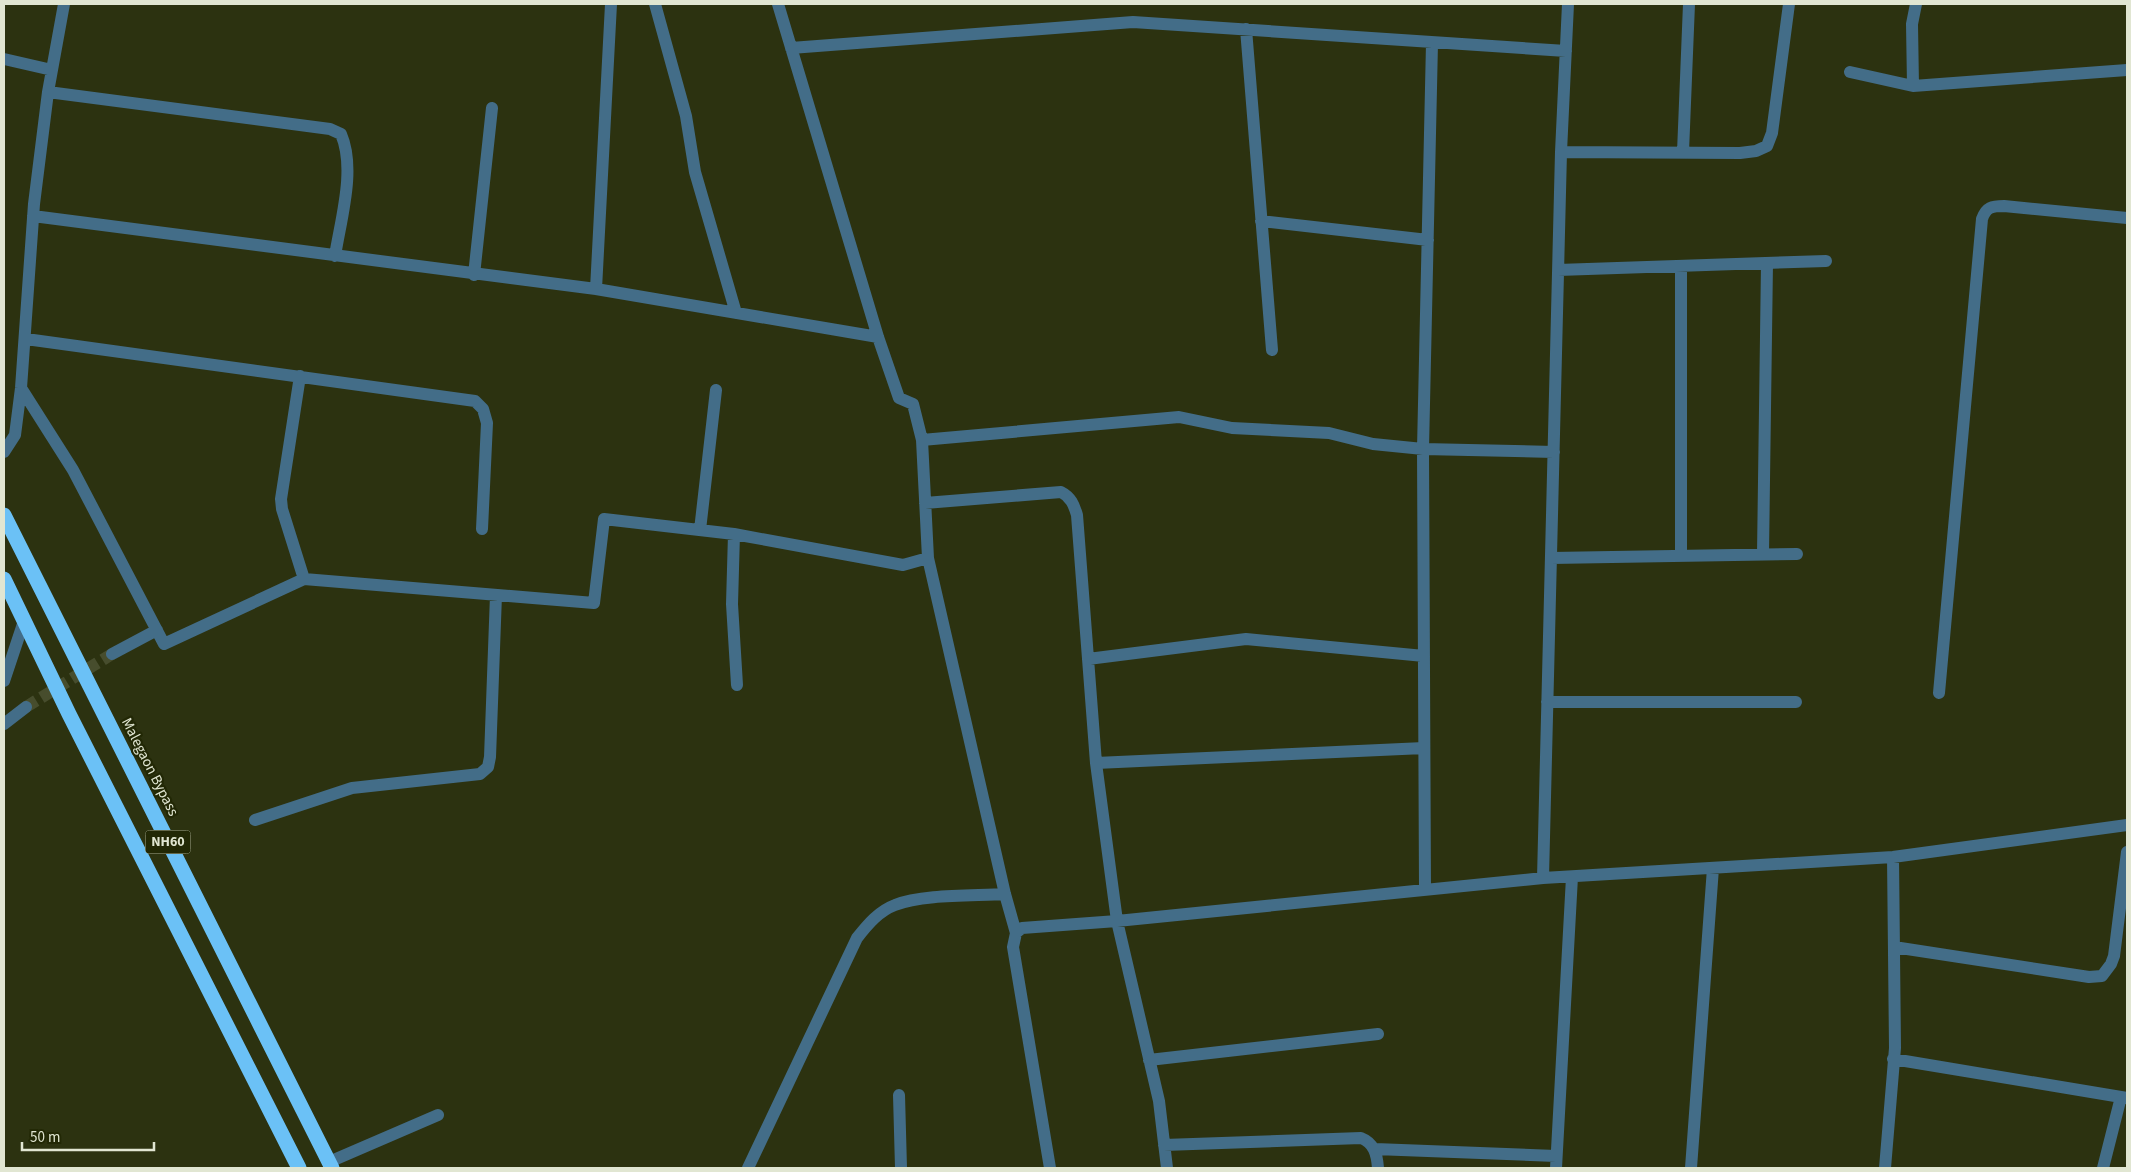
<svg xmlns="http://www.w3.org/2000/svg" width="2131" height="1172" font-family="'Source Sans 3',sans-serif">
  <rect width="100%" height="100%" fill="#2c3210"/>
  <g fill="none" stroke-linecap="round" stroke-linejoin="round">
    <path stroke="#474d2d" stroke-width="12" stroke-dasharray="12 6" stroke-linecap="butt" d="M26,707L112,654"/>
    <path stroke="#436d88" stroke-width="12" d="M655,4L686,116L695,172L736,313
      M1246,29L1272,350
      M791,48L1133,22L1566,51
      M4,59L52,70
      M1850,72L1913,86L2127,70
      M1913,86L1912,24L1916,4
      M48,92L330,129L341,134C356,169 341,218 335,256
      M1561,152L1740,153L1756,151L1767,146L1772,133L1789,4
      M1683,152L1689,4
      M33,216L596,289L611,4
      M1261,221L1428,240
      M1681,266V556
      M1558,270L1826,261
      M474,275L492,108
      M596,289L878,337
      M26,339L475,401L483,409L487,423L482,529
      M300,376L281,499L282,509L304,579
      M21,388L73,470L164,644L304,579L594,603L604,519L734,534L903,565L928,558L922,440L913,404L899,398L878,337L778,4
      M922,440L1179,417L1232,428L1329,433L1373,444L1423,449L1554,452
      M4,452L15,435L21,388L34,204L48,92L64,4
      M925,503L1061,492C1071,497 1074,505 1077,515L1096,763L1117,921L1159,1101L1167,1168
      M700,530L716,390
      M734,534L732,604L737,685
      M1763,554L1767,263
      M928,558L1005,894L1016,933
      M1551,558L1797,554
      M112,654L157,630
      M1088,659L1246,639L1424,656
      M4,681L24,621
      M1939,693L1982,219C1986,207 1992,206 2004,206L2127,218
      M1547,702H1796
      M4,724L26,707
      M1096,763L1424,748
      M255,820L352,788L480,774L488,767L490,757L496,595
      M1543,878L1561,152L1568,4
      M1425,889L1423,449L1432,43
      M1894,947L2089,977L2102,976L2111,964L2114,956L2127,852
      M1893,1059L2127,1098
      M1149,1060L1378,1034
      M899,1095L901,1168
      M1164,1145L1361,1138C1374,1143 1377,1154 1378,1168
      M1375,1149L1556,1156
      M329,1162L438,1115
      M748,1168L857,938C868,924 879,911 895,905C922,894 974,896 1005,894
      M1050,1168L1013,947L1016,933L1022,928L1117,921L1543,878L1893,857L2127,825
      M1556,1168L1572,877
      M1691,1168L1713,868
      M1885,1168L1895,1048L1893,857
      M2103,1168L2121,1097"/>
    <path stroke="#6bc1f6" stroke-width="15" d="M4,515L332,1168
      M4,579L69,714L299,1168"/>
  </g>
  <g text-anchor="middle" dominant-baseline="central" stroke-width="4.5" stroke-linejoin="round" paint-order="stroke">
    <rect fill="#222805" stroke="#a8ad94" stroke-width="1" x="145.5" y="830.5" width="45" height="23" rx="4"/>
    <g font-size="14" font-weight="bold" fill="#e1e6d2">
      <text x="168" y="842">NH60</text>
    </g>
    <g font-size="15" fill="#e1e6d2" stroke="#222805">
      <text transform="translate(150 767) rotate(63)">Malegaon Bypass</text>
    </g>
  </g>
  <rect width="2131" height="1172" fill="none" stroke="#e1e6d2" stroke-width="10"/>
  <path d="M22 1142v8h132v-8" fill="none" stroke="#e1e6d2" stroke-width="2.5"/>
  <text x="30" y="1142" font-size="15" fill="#e1e6d2" stroke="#222805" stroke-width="4" paint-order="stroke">50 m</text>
</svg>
